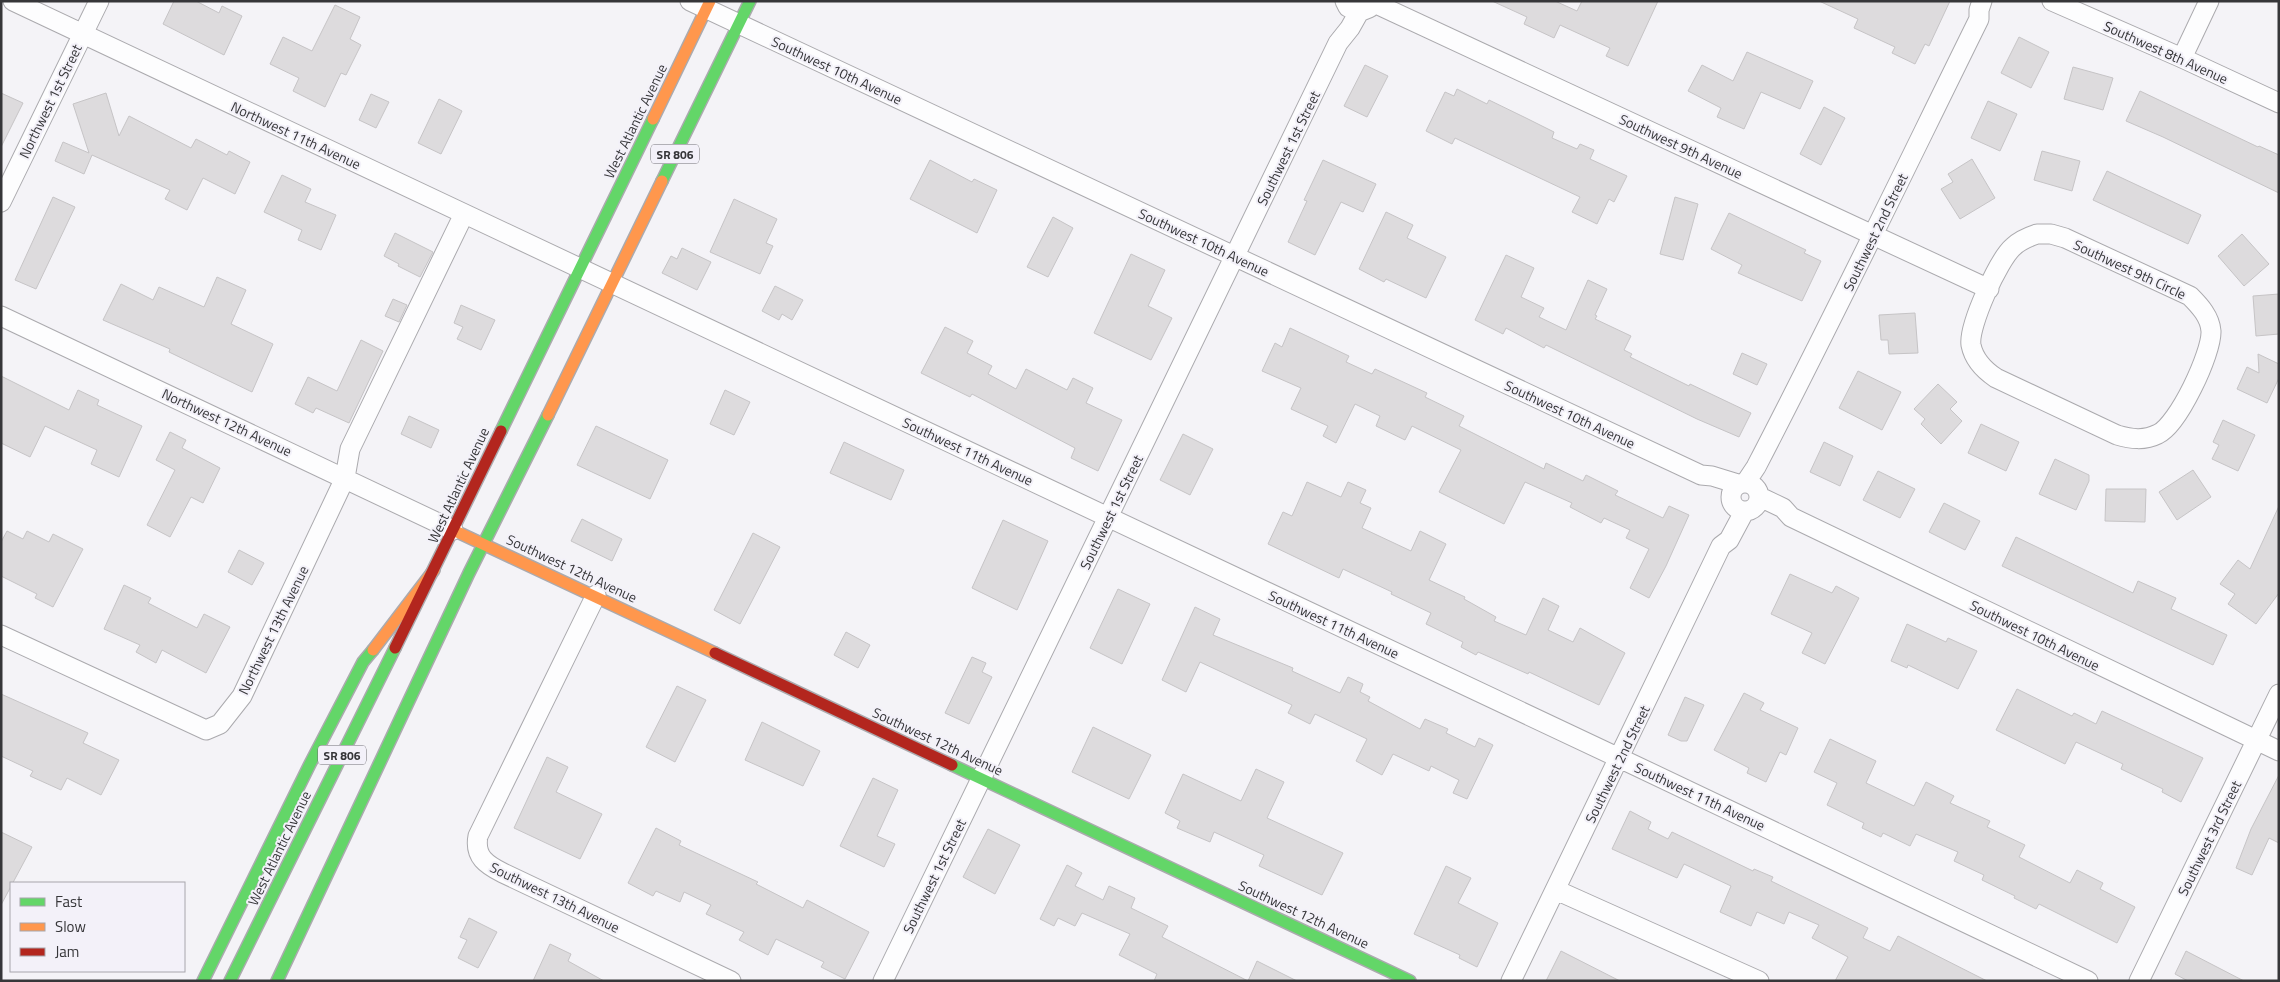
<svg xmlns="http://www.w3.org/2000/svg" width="2280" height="982" font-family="'Titillium Web',sans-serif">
  <rect width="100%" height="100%" fill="#f4f3f7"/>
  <path fill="#dddbdd" stroke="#c6c4c6" d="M174,1H196L219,13L222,6L242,16L224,55L163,24Z
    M1492,1H1555L1577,11L1582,1H1658L1628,66L1606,56L1610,48L1560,25L1554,38L1524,24L1527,17Z
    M1819,1H1950L1929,46L1925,44L1915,64L1892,53L1895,47L1854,28L1858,19Z
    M335,5L360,17L350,39L361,45L346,75L341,73L325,107L293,91L299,78L270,64L283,37L312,51Z
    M2019,37L2049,52L2031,88L2001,73Z
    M1747,52L1813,81L1800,109L1761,92L1744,129L1717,117L1721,108L1688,91L1702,65L1733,81Z
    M1365,65L1388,76L1367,117L1344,106Z
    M2073,67L2113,78L2103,110L2064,99Z
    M1457,89L1487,104L1489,100L1526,118L1554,132L1552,138L1577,149L1580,144L1594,150L1590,159L1627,176L1614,202L1609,199L1597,224L1572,212L1580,197L1455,138L1452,144L1426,131L1445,92L1454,96Z
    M2140,91L2258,147L2259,146L2279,155V193L2163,137L2126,121Z
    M1,93L23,103L1,147Z
    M106,93L119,136L129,116L191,148L196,139L227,155L229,151L250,162L235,194L203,178L187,210L165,199L170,190L92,155L84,174L55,161L63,142L89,153L73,104Z
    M371,94L389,102L376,128L359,120Z
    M439,99L462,111L441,154L418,143Z
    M1988,101L2017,114L2000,151L1971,138Z
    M1824,107L1845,118L1821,165L1800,154Z
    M2042,151L2080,161L2072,191L2034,180Z
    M1972,159L1995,198L1960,219L1941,189L1953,182L1948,174Z
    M930,160L972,182L974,179L997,190L977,233L910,199Z
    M1323,160L1376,184L1363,212L1341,202L1315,255L1288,242L1307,201L1304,200Z
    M2107,171L2201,215L2188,244L2093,200Z
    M282,175L311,189L305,202L336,215L321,250L298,240L302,230L264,212Z
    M53,197L75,207L36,289L15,280Z
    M1675,197L1698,204L1683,260L1660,254Z
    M734,199L777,219L766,243L773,246L760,274L710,252Z
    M1386,212L1413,225L1407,238L1446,257L1426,298L1386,279L1384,282L1359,269Z
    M1729,213L1806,250L1804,253L1821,261L1802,301L1738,273L1742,265L1711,249Z
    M1053,217L1073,228L1048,277L1027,267Z
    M395,233L433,252L420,277L398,266L399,264L384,256Z
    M2242,234L2269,264L2244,286L2218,256Z
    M682,248L711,262L697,290L662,273L671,256L677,259Z
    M1131,254L1165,270L1148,306L1172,318L1151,360L1094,333Z
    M1506,255L1534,268L1521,297L1544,308L1539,317L1566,330L1588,280L1607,289L1595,315L1597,316L1595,319L1631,336L1624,350L1632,354L1630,357L1689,386L1690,384L1751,413L1739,437L1697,419L1546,345L1544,348L1506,328L1503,334L1475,320Z
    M217,277L246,290L231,324L273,344L252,392L169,352L170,349L103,320L121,284L153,300L159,287L204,307Z
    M775,286L803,300L792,320L782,314L779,320L762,311Z
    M2279,294V334L2256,336L2253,296Z
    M393,299L407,305L399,322L385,316Z
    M461,305L495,320L481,350L457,339L463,327L454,323Z
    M1915,313L1918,353L1889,354L1888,340H1881L1879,315Z
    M945,327L973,341L967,353L992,366L988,374L1016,389L1026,369L1067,390L1073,378L1093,388L1086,403L1122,420L1098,471L1071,458L1075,448L972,394L970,397L921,373Z
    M1290,328L1349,356L1346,362L1372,374L1375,369L1427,393L1425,397L1464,416L1459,426L1544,469L1546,463L1583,481L1586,475L1618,491L1615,495L1663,518L1669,506L1689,515L1666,566L1649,598L1630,588L1649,549L1626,538L1630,530L1604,518L1601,523L1570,507L1572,503L1525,482L1504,524L1439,492L1461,450L1412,426L1405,440L1376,426L1380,416L1355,404L1336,443L1323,436L1328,426L1291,409L1301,388L1262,371L1275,343L1282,347Z
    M361,340L383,351L349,423L316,408L313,413L295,404L308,377L337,391Z
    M1742,353L1767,364L1757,385L1733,374Z
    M2258,354L2279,364V378L2267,403L2237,389L2247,367L2259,373Z
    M1858,371L1901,392L1882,430L1839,408Z
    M1,376L69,410L78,390L99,400L97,405L142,426L119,477L91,464L97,450L45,426L30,457L1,443Z
    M1938,384L1957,402L1950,409L1962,421L1941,444L1921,424L1925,419L1914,409Z
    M725,390L750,402L734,435L710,424Z
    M409,416L439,430L431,448L401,434Z
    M2223,420L2255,435L2238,471L2212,459L2219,445L2213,442Z
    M1981,424L2019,442L2006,471L1968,453Z
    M596,426L668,460L650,499L577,465Z
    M170,432L186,440L182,448L220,468L203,503L191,497L170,537L147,525L175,470L156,460Z
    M1183,434L1213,449L1190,495L1160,480Z
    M844,442L904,470L891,500L830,473Z
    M1824,442L1853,456L1840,486L1810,472Z
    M2055,459L2089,475V481L2076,510L2039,494Z
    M2193,470L2211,497L2177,520L2159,492Z
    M1878,471L1915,489L1900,518L1863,500Z
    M1307,482L1341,497L1348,482L1366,490L1360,503L1371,508L1362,528L1411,551L1420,531L1446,544L1429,580L1465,597L1464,599L1496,617L1494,621L1526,635L1543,598L1559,606L1548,630L1573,642L1580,628L1625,653L1599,705L1529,672L1528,674L1478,652L1476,655L1461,647L1463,642L1426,624L1431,613L1391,594L1392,592L1343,569L1339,578L1268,544L1283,512L1292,516Z
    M2106,489H2146L2145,522L2105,521Z
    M1944,503L1980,521L1965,550L1929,532Z
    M2279,506V593L2256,624L2228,604L2235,594L2220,584L2238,560L2250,569Z
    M582,519L622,539L612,561L571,541Z
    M1003,520L1048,541L1017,610L972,588Z
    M7,531L23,539L27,531L49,542L53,534L83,549L53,607L35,598L37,594L1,576V542Z
    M753,533L780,547L740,624L714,610Z
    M2016,537L2133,593L2138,581L2176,598L2171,609L2227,635L2213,665L2002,566Z
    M239,550L264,563L252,585L228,572Z
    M1790,574L1832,593L1836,586L1859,598L1825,664L1802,653L1812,633L1771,614Z
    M124,585L151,598L148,603L197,628L204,614L230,627L206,673L162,650L156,663L136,652L140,645L104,629Z
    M1118,589L1150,604L1122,664L1090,648Z
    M1195,607L1220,619L1213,635L1293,668L1292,671L1340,693L1348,677L1363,684L1360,692L1370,697L1368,701L1420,729L1425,719L1448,729L1446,733L1475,747L1479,738L1493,745L1467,799L1453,793L1459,780L1431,766L1429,771L1393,754L1382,775L1356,761L1367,739L1315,714L1310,724L1288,713L1292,705L1200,662L1186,692L1162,680Z
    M1907,624L1946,642L1948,638L1977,651L1958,689L1908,665L1907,668L1891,661Z
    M846,632L870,645L858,668L834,655Z
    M972,657L986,663L982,672L992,677L969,724L945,713Z
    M677,686L706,700L675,762L646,747Z
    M2017,689L2072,716L2074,713L2096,724L2102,711L2203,758L2181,802L2162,792L2163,789L2121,769L2123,764L2076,742L2065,764L1996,730Z
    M1744,693L1764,703L1760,710L1798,728L1786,755L1780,752L1766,782L1747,773L1749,768L1714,750Z
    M1,694L88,733L83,743L119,760L101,795L67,778L61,790L30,776L33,771L1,756Z
    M1685,697L1704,705L1687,741H1681L1668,735Z
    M762,722L820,751L803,786L745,760Z
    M1093,727L1151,755L1129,799L1072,772Z
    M1830,739L1876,761L1866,783L1914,806L1926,782L1954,796L1950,803L1990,821L1987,827L2025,845L2019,857L2070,883L2077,870L2103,883L2100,889L2135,907L2117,943L2039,904L2036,909L2014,898L2015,896L1982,880L1984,875L1954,861L1958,852L1916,834L1910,846L1883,833L1881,837L1862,828L1864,823L1827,805L1837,783L1814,772Z
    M547,757L568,767L556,792L602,814L580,859L514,828Z
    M1256,769L1284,782L1267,818L1343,853L1322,895L1259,866L1264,855L1214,832L1210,842L1177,828L1180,821L1165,813L1183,774L1241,801Z
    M2279,775V843L2269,838L2252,875L2236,868L2251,829Z
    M873,778L898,790L877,836L895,844L884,867L840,846Z
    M1630,811L1651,822L1648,829L1668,839L1672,832L1753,871L1754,869L1773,877L1771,881L1868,928L1863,938L1890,951L1898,936L1987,981H1835L1848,957L1812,938L1819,925L1789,912L1784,924L1757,912L1751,926L1720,912L1731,886L1684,864L1677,878L1612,849Z
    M656,828L681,841L679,845L758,882L756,884L803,908L807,900L869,932L845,979L821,967L824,962L776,939L768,955L739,940L744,932L706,914L711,905L684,892L680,902L656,891L653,896L628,883Z
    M988,829L1020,845L995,894L963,877Z
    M1,832L32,847L1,905Z
    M1067,865L1082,873L1075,886L1103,900L1109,886L1135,898L1131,908L1168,926L1162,937L1248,981L1257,961L1297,981H1154L1157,974L1119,955L1130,934L1082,913L1075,926L1058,918L1054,926L1040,919Z
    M1446,866L1471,878L1458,903L1498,923L1477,967L1459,958L1460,955L1414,934Z
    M469,918L497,932L478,968L458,958L467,940L460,937Z
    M550,944L571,954L568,961L604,981H533Z
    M1561,951L1620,981H1546Z
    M2186,951L2244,981H2188L2175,974Z"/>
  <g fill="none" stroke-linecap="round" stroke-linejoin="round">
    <g stroke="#abaaae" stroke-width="21">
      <path id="street" d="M13,1L1634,765L2088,981
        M690,1L1701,475L1712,476L1738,484
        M1345,1L1348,7L1359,12L1369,8
        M2052,1L2182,58L2279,103
        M1374,3L1989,289
        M2182,58L2209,1
        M1,202L99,1
        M2037,234H2051L2065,238L2190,296C2200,306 2210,317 2211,331C2212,353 2178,425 2158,434C2144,441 2131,439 2117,435L1996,378C1984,370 1974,360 1971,345C1968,326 1999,259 2013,247C2020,240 2028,237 2037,234Z
        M1,316L453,530
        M1746,482L1756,467C1833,319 1905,169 1979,19V10L1982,1
        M1731 497a14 14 0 1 1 28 0a14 14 0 1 1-28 0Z
        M1760,497L1783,508L1791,517L2279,751
        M596,595L478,836C474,857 487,865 503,873L731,981
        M1,635L206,730L220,724L242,696L345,478L350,449L464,214
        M1556,890L1759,981
        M883,981L1338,43L1350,28L1359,12
        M1511,981L1721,546L1729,540L1744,512
        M2139,981L2279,694"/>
    </g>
    <g stroke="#abaaae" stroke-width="14">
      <path id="fast" d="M662,181L750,1
        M501,431L653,119
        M952,765L1410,981
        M203,981L310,764L363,662L373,650
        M230,981L395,648
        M277,981L469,573L548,415"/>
    </g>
    <g stroke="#abaaae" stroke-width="14">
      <path id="slow" d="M653,119L710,1
        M548,415L662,181
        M453,530L715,653
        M373,650L434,570"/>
    </g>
    <g stroke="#abaaae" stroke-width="14">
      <path id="jam" d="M395,648L501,431
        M715,653L952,765"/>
    </g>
    <use href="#street" stroke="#fdfdfe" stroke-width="19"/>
    <use href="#fast" stroke="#63d668" stroke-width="11"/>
    <use href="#slow" stroke="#ff974d" stroke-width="11"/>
    <use href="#jam" stroke="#b3261e" stroke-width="11"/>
  </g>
  <g text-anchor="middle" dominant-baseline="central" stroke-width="4" stroke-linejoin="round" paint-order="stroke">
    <g fill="#f3f1f9" stroke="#6f6e73" stroke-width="1">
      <rect x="651" y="144.5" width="48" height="19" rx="4"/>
      <rect x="318" y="745.5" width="48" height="19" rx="4"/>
    </g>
    <g font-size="12" font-weight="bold" fill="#363639">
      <text x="675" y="154">SR 806</text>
      <text x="342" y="755">SR 806</text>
    </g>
    <g font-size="14" fill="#363639" stroke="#f3f1f9">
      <text transform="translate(2166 52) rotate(24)">Southwest 8th Avenue</text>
      <text transform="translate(837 70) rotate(25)">Southwest 10th Avenue</text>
      <text transform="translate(50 101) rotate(-64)">Northwest 1st Street</text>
      <text transform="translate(635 121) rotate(-64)">West Atlantic Avenue</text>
      <text transform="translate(296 135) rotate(25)">Northwest 11th Avenue</text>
      <text transform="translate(1681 146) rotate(25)">Southwest 9th Avenue</text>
      <text transform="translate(1288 148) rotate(-64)">Southwest 1st Street</text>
      <text transform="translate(1875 232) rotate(-64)">Southwest 2nd Street</text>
      <text transform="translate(1204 242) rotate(25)">Southwest 10th Avenue</text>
      <text transform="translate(2130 269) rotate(25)">Southwest 9th Circle</text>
      <text transform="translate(1570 414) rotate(25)">Southwest 10th Avenue</text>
      <text transform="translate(227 422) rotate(25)">Northwest 12th Avenue</text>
      <text transform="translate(968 451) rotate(25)">Southwest 11th Avenue</text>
      <text transform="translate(458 485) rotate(-65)">West Atlantic Avenue</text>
      <text transform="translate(1111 512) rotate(-64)">Southwest 1st Street</text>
      <text transform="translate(572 568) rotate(25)">Southwest 12th Avenue</text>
      <text transform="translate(1334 624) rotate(25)">Southwest 11th Avenue</text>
      <text transform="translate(273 630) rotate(-64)">Northwest 13th Avenue</text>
      <text transform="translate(2035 635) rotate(26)">Southwest 10th Avenue</text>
      <text transform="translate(938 741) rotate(25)">Southwest 12th Avenue</text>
      <text transform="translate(1617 764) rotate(-64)">Southwest 2nd Street</text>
      <text transform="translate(1700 796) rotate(25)">Southwest 11th Avenue</text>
      <text transform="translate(2209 838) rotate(-64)">Southwest 3rd Street</text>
      <text transform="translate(279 848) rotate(-64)">West Atlantic Avenue</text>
      <text transform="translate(934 876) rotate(-64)">Southwest 1st Street</text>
      <text transform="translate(555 897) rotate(26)">Southwest 13th Avenue</text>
      <text transform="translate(1304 914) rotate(25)">Southwest 12th Avenue</text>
    </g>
  </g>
  <rect width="2280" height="982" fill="none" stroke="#363639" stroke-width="5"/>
  <rect x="10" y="882" width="175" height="90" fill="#f3f1f9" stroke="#a7a6ac"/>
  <rect x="20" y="898" width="25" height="8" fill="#63d668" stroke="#a7a6ac"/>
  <text x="55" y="907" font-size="15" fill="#363639">Fast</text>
  <rect x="20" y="923" width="25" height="8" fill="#ff974d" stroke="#a7a6ac"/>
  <text x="55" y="932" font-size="15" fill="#363639">Slow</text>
  <rect x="20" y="948" width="25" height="8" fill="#b3261e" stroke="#a7a6ac"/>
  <text x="55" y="957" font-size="15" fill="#363639">Jam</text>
</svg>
